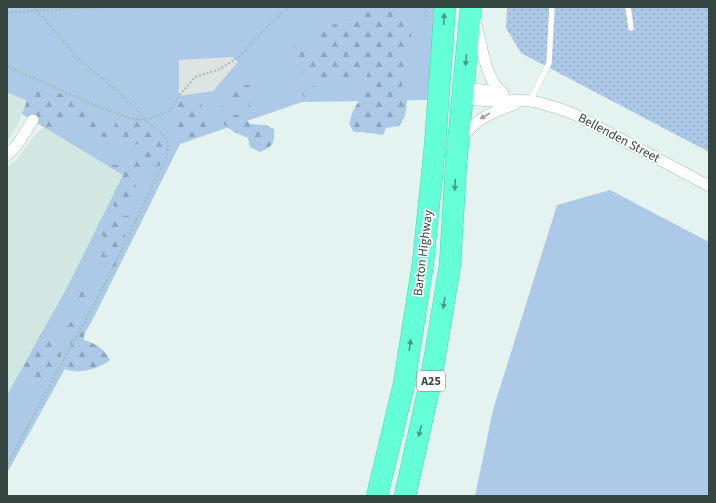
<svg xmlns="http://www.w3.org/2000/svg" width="716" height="503" font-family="'Source Sans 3',sans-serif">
  <defs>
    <pattern id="forest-firs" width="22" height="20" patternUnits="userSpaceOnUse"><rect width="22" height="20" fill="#adc9e8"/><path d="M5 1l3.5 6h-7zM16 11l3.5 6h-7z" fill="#8ea5bd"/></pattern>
    <pattern id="park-dots" width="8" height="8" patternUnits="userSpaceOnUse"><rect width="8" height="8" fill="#adc9e8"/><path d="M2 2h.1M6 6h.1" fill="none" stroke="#8ea5bd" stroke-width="1.8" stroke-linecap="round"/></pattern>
  </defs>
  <rect width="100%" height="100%" fill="#e5f3f0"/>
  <path fill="#d3e7e2" d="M7,92L27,101L17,126L7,141Z
    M44,127L123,175L65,291L7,395V167L18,158L35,135Z"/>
  <path fill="#adc9e8" d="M7,7H437L428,100L302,102L180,144L95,315L7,473V395L65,291L123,175L22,114L27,101L7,92Z
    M610,190L709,242V496H475L493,410L557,205Z"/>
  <path fill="url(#forest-firs)" d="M355,7H403L412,28L410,44L403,48L401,53L409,65L404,74L402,86L407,101L405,116L399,126L386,128L383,135L363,132H354L349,124L353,111L361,97L369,68L364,55L360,54L361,72L356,82H348L334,77H307L295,66L290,53L294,45L318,54L322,49L312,40L315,29L325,23L342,25Z
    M241,85H250L255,89L237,101L232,99L234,91Z
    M40,86L49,87L72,100L93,109L101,121L94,132L83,130L74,115L67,111L70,121L61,125L54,133L22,114L27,101L23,96Z
    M315,86L319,90L318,98L306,101L302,94L304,89Z
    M191,97L198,99L202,104L201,110L211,121L204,135L190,140L173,130C171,118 175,109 180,98Z
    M252,98L258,101L261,107L250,111L248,103Z
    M209,101H217L224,107L222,111H212Z
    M227,114L243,115L250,124L265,125L274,129C275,143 273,147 260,152L250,147L248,138L234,132L222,123Z
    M119,117C125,119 132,120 137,122C142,125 149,127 154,130C167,138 166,155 159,166L143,169L133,177L139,195L129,206L116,208L110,202L123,175L108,166L133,162L130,157L132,152L144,148L141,143L127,148C119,141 114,139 103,138L99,134L104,129L114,130L115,124Z
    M131,215L135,219L131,226L122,228L126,238L121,248L106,251L103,255L115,254L119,260L115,268L100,267L96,265L94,256L95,249L102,244L104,237L96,230L101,219Z
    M84,283C90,288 90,293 90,299L81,307L76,291Z
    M76,320L85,326L84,340C97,344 103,348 110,360C99,369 77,375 65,369L74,351L68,339L65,325Z
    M41,334H50L57,337C64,355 61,361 53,378L30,385L24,377L23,367Z"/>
  <path fill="url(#park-dots)" d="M507,7H709V152L521,53L506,28Z"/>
  <path fill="#dee4e2" d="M232,57L238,62L213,91L179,96V60Z"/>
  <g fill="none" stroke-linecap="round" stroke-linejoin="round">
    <g stroke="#a8beb8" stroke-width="6">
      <path id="lane" d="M628,7L631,28
        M530,101L549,63L552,7"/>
    </g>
    <g stroke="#a8beb8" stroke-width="12">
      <path id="street" d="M475,19C480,39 486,83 503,93
        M463,92L474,89L503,93
        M463,95C477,105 512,99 530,101C545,103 560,109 574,114L709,186
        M461,140C474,119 493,112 515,104
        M7,155L17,145L33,120"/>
    </g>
    <g stroke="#33dfad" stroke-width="22">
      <path id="highway" d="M377,496L404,384L423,263L435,145L445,7
        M405,496L431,379L450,265L456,165L471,7"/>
    </g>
    <path stroke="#99c0b5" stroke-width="2" stroke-dasharray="2 2" stroke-linecap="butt" d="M34,7L77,57L110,85L139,111L145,120L170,111L179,96L195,77L218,70L239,57L280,14L290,7
      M425,7L427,20
      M7,13L44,10L106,7
      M7,66L87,102L131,119L145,120L165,136L168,146L167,156L109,276L7,465"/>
    <use href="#lane" stroke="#fff" stroke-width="5.5"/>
    <use href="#street" stroke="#fff" stroke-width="11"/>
    <use href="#highway" stroke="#64ffd7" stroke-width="21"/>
  </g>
  <defs><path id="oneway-solid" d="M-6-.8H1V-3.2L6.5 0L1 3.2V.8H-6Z"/></defs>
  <g fill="#4a9984">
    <use href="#oneway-solid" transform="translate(444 19) rotate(-86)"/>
    <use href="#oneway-solid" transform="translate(466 60) rotate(95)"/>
    <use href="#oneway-solid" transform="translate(455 185) rotate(93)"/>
    <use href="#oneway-solid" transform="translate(444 303) rotate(99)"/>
    <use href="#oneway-solid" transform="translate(410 345) rotate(-81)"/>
    <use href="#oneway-solid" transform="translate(420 431) rotate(103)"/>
  </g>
  <use fill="#9aa2a0" href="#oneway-solid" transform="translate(485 116) rotate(150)"/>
  <g text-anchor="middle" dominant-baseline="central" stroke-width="3.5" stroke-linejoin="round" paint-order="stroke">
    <rect fill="#fff" stroke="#727e79" stroke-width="1" x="417" y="371" width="28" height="20" rx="3"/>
    <g font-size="12" font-weight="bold" fill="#354640">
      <text x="431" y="381">A25</text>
    </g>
    <g font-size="13" fill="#354640" stroke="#fff">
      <text transform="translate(619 138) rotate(28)">Bellenden Street</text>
      <text transform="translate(423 253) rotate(-83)">Barton Highway</text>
    </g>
  </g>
  <rect width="716" height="503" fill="none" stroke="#354640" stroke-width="16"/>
</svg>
